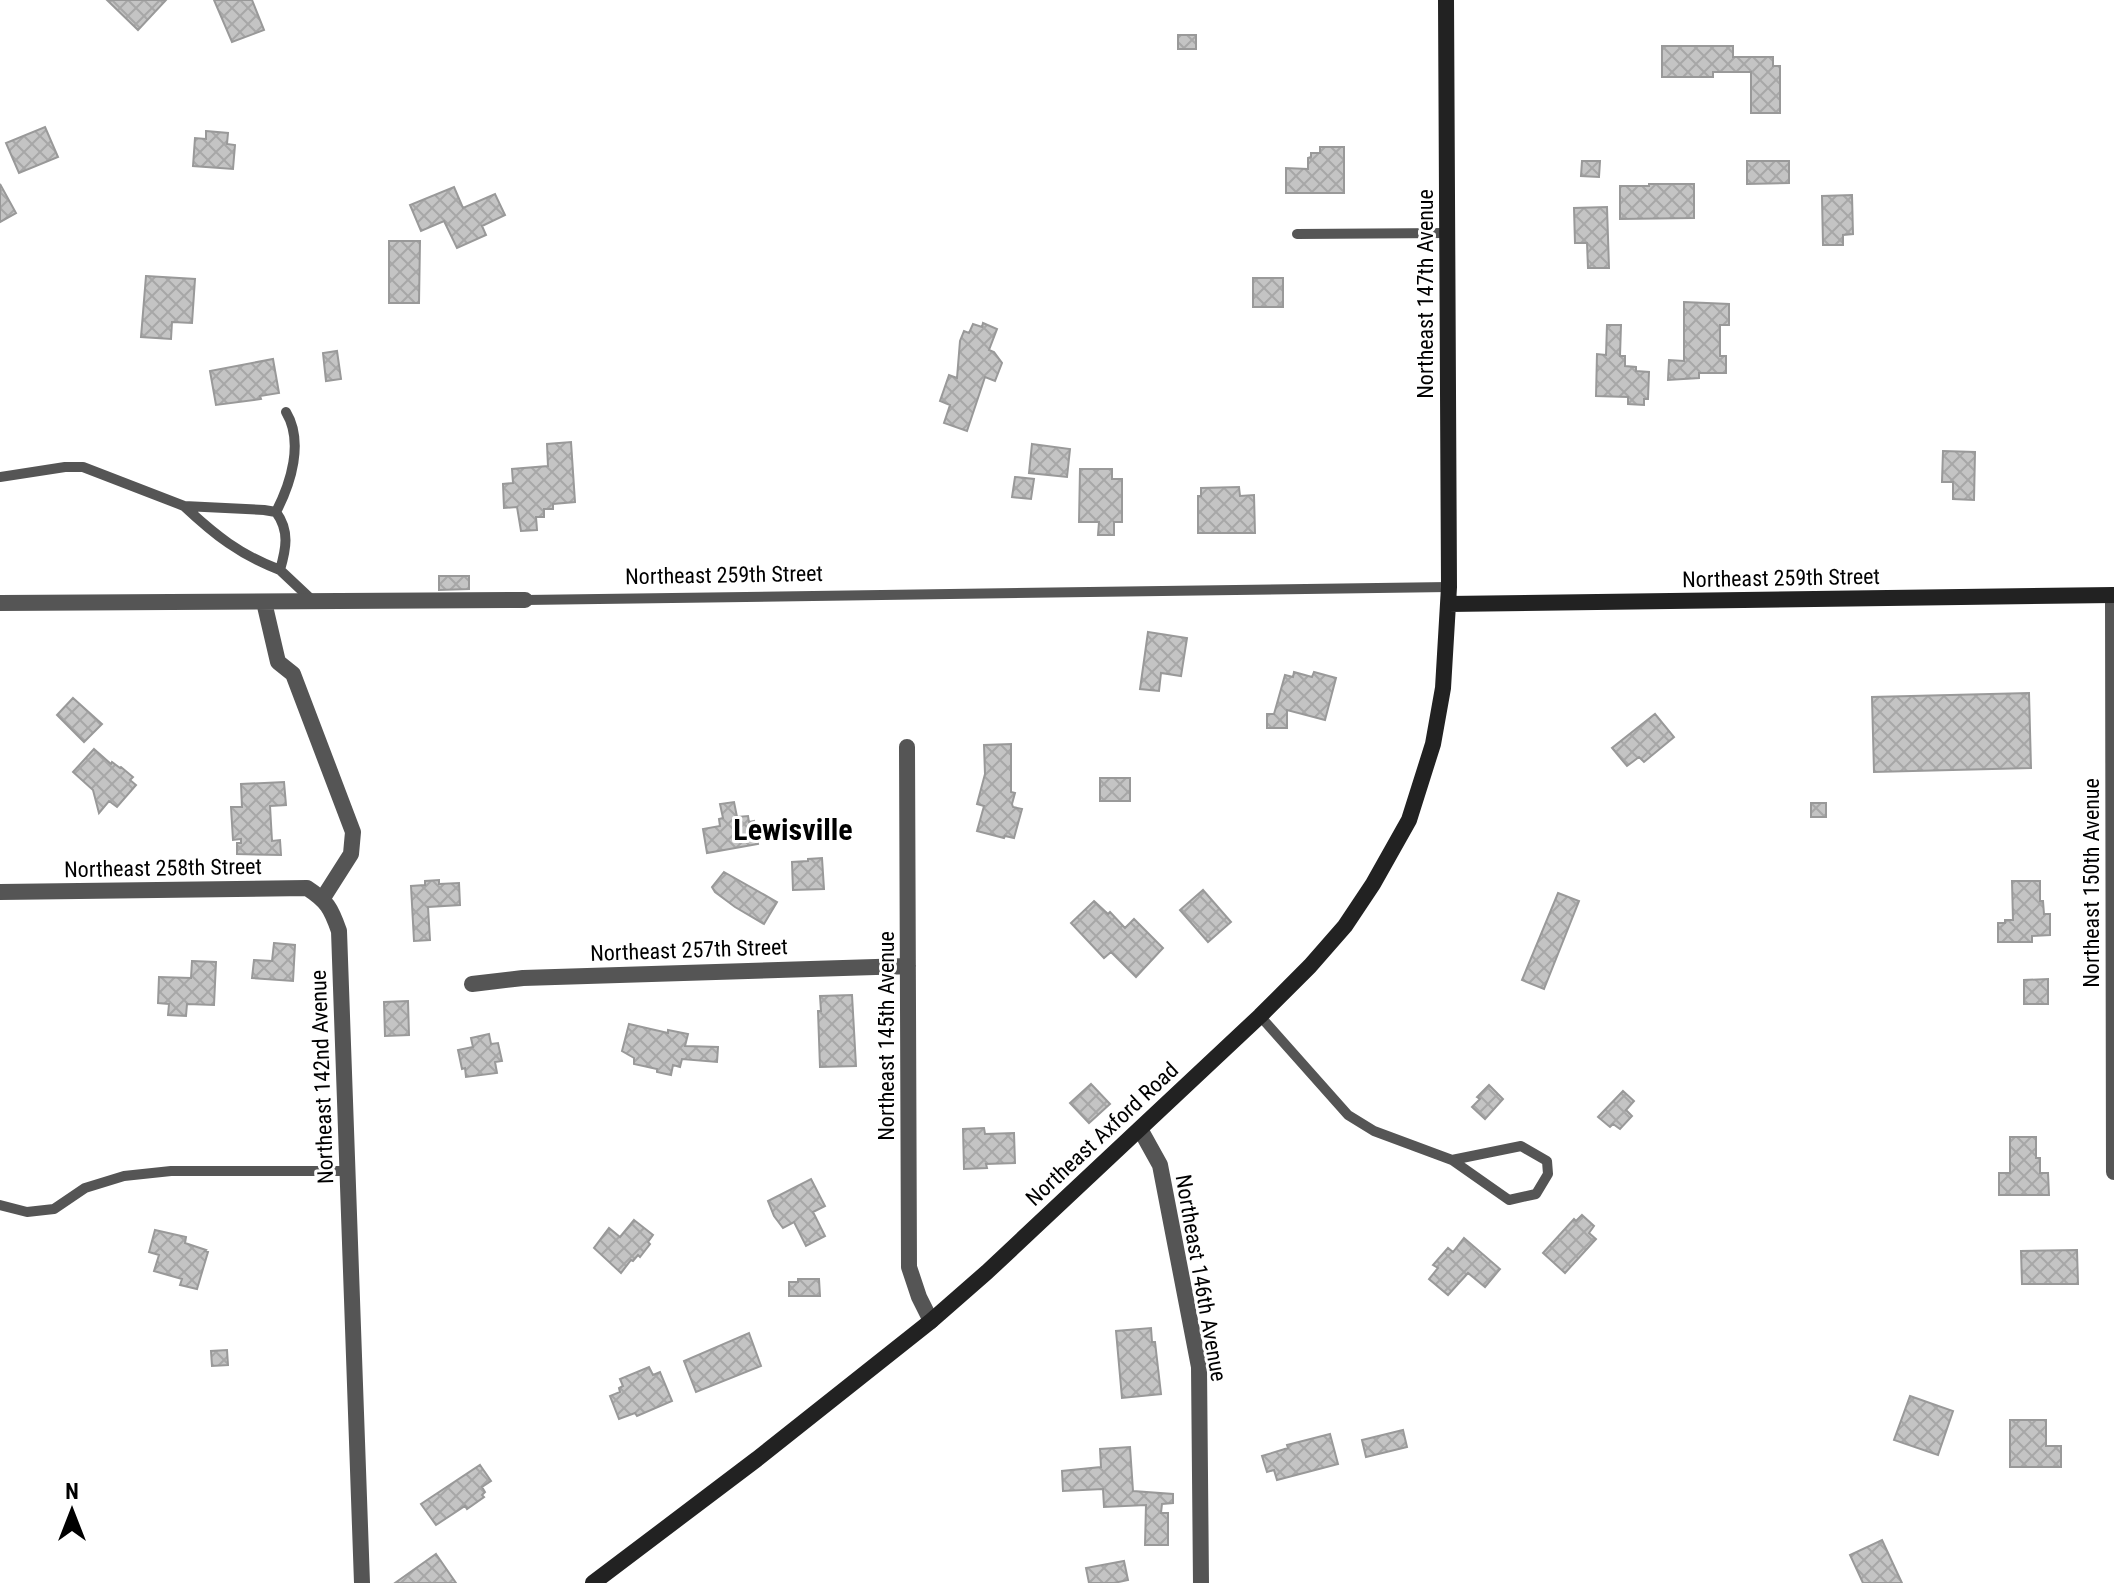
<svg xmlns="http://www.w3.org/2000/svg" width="2114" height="1583" font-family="'Roboto Condensed',sans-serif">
  <defs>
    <pattern id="building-cross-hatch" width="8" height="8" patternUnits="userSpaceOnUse" patternTransform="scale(2)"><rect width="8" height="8" fill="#c4c4c4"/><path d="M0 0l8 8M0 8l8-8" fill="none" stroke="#a7a7a7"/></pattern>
  </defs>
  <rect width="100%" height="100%" fill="#fff"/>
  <path fill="url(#building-cross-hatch)" stroke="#999" stroke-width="2" d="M107,0H166L138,30Z
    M214,0H252L264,30L232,42Z
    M1178,35H1196V49H1178Z
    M1662,46H1733V57H1773V66H1780V113H1751V72H1713V77H1662Z
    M45,127L58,157L19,173L6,143Z
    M206,131L228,133L227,144L235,145L233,169L193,166L195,138L206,139Z
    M1320,147H1344V193H1286V168L1308,169V158L1311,157V153H1320Z
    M1582,161H1600L1599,177L1581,176Z
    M1747,161H1789V183L1747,184Z
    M0,184L16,213L0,222Z
    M1649,184H1694V218L1620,219V186H1649Z
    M454,187L463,208L495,194L505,215L482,226L486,235L457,248L444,221L421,231L410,205Z
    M1852,195L1853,234L1843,235V245H1823L1822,196Z
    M1607,207L1609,268H1588L1587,243H1575L1574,208Z
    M389,241H420L419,303H389Z
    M146,276L195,279L192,323L172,322L171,339L141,337Z
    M1253,278H1283V307H1253Z
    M1684,302L1729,304V325H1720V356H1726V373H1699V378L1668,380L1669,360L1684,361Z
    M983,323L997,329L989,350L994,352L1002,363L995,381L985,377L967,431L944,423L950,405L940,401L949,375L957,378L960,341L964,331L969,333L973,324L982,327Z
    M1607,325H1621L1620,356H1625V366L1636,367V371L1649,372L1648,399H1644V405L1628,404V397L1596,396L1597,354L1606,355Z
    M337,351L341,379L326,381L323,353Z
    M273,359L279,393L260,396L261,399L216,405L210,371Z
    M571,442L575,502L553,504V509H544V517H536L537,530L521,531L517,507L504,508L503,484L513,483L512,469L548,466L547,444Z
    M1032,444L1070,449L1067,477L1029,473Z
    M1943,451L1975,452L1974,500L1953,499V482H1942Z
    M1080,469H1112V479H1122V522H1114V535H1098L1099,522H1079Z
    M1015,477L1034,479L1031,499L1012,497Z
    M1239,487L1240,496L1254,495L1255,533H1198V496H1201V488Z
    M439,576H469V589L439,590Z
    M1148,632L1187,638L1181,676L1161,673L1159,691L1140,689Z
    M1294,672L1312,677L1314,672L1336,678L1325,720L1287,710V728H1267V714H1274L1285,675L1293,677Z
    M2029,693L2031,768L1874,772L1872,697Z
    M73,698L102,724L84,742L57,715Z
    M1655,714L1674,737L1644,762L1639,757L1627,766L1612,748Z
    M1011,744V792L1015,793L1012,804L1013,807L1022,809L1014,838L1005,836L1004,838L977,831L984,806L977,804L985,774L984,745Z
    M94,749L111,764L112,762L120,768L121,767L133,777L130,780L136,785L117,807L109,801L99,813L93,790L73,772Z
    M1100,778H1130V801H1100Z
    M284,782L286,805L270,806L272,841L280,840L281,855L237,854V843H241V839L233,840L231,807H242L241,784Z
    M734,802L737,817L748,816L749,822L754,821L758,844L707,853L703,829L720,826L719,819L723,818L720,804Z
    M1811,803H1826V817H1811Z
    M822,858L824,889L793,890L792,862L808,861V859Z
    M724,872L777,902L764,924L735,907L715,892L712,887Z
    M439,880V884L459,883L460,905L428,907L430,940L414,941L411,886L425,885V881Z
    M2012,881H2040V901H2043L2044,914H2050V935L2032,936V942H1998V923H2005V920H2013Z
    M1203,890L1231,922L1208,942L1180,910Z
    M1558,893L1579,901L1544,989L1522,980Z
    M1094,901L1108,914L1110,912L1125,928L1134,919L1163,948L1136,977L1111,952L1104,958L1071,923Z
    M274,943L295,945L293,981L252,978L254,960L272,961Z
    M192,961L216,962L214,1005L187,1004L186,1016L168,1015L169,1004L158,1003L159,977L191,978Z
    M2048,979V1004H2024V980Z
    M852,995L856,1066L820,1067L818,1011H821L820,996Z
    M408,1001L409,1035L385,1036L384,1002Z
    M629,1024L668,1033V1030L688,1034L685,1046L718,1047L717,1062L682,1059L680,1067L673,1065L671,1075L657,1072V1069L634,1064V1058L622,1051Z
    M489,1034L491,1044L498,1043L502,1061L495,1062L497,1073L466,1077L465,1068L462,1069L458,1050L473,1047L471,1038Z
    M1091,1084L1110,1104L1089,1123L1070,1103Z
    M1489,1085L1503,1099L1485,1119L1472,1107L1480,1099L1477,1097Z
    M1623,1091L1634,1101L1626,1110L1632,1116L1620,1129L1613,1124L1610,1127L1598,1117Z
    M984,1128L985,1134L1014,1133L1015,1163L986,1164L987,1168L964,1169L963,1129Z
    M2010,1137H2036V1158H2040V1173H2048L2049,1195H1999V1173H2010Z
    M811,1179L825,1206L813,1212L825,1236L806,1246L794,1222L783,1228L774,1216L768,1201Z
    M1582,1215L1594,1226L1589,1233L1596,1239L1565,1273L1543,1253L1574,1219L1576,1221Z
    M634,1220L653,1235L648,1242L650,1244L640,1257L638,1255L633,1261L631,1260L621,1273L594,1248L609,1228L620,1237Z
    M155,1230L186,1237L185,1243L206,1250L205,1251L208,1252L197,1289L180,1285L182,1279L154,1271L159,1255L149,1252Z
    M1464,1238L1500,1269L1485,1287L1468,1273L1448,1295L1429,1279L1438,1268L1433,1265L1448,1248L1453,1252Z
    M2077,1250L2078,1284H2022L2021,1251Z
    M798,1279H819L820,1296H789V1282H798Z
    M1151,1328L1152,1342H1155L1161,1394L1122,1398L1116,1331Z
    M749,1333L761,1366L696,1392L684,1361Z
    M227,1350L228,1365L212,1366L211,1351Z
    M649,1367L653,1375L660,1372L672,1401L637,1416L635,1413L619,1419L610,1396L620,1392L619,1388L623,1386L620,1379Z
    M1910,1396L1953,1411L1938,1455L1894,1440Z
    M2010,1420H2046V1446H2061V1467H2010Z
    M1403,1430L1407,1447L1366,1457L1362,1440Z
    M1330,1434L1338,1464L1277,1480L1274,1470L1267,1472L1262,1456L1288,1448L1287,1445Z
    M1130,1447L1133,1491L1173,1494V1503L1162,1504L1161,1513H1168V1545H1145L1146,1505L1104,1507L1103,1489L1063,1491L1062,1471L1101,1467L1100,1449Z
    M480,1465L491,1481L482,1487L485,1492L482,1495L484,1497L467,1509L465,1506L436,1525L421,1504Z
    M1882,1540L1902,1583H1863L1850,1555Z
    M436,1554L456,1583H395Z
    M1124,1561L1128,1580L1114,1583H1089L1086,1568Z"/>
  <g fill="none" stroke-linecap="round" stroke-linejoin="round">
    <path stroke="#555" stroke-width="10" d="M1297,234L1447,233
      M0,477L65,467H83L184,506L264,510L276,512C290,531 286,549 280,570C240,555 215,535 184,506
      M276,512C291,483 304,442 286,412
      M280,570L313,601
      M525,600L1449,587
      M1260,1016L1348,1115L1374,1131L1452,1160L1509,1200L1536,1194L1548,1174L1547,1161L1521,1146L1452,1160
      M0,1205L27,1212L54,1209L85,1188L124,1176L171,1171H347"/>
    <path stroke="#555" stroke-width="16" d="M2113,595L2114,1172
      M264,602L278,662L293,674L353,832L351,854L323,898
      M0,603L525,600
      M907,747L909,1267L919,1297L931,1321
      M0,892L307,888C327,901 331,908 339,931L362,1583
      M472,984L523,978L908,966
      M1140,1129L1160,1165L1199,1367L1201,1583"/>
    <path stroke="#222" stroke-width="16" d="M1448,604L2114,595
      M593,1583L757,1459L931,1321L987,1272L1260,1016L1310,966L1345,926L1373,884L1409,820L1433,744L1443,688L1449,587L1446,0"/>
  </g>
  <g text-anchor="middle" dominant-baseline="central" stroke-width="6" stroke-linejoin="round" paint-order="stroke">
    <g font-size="22" fill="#000" stroke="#fff">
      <text transform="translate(1425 294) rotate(-90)">Northeast 147th Avenue</text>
      <text transform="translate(724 575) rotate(-1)">Northeast 259th Street</text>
      <text transform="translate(1781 578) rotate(-1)">Northeast 259th Street</text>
      <text transform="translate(163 868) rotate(-1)">Northeast 258th Street</text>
      <text transform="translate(2091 883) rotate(-90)">Northeast 150th Avenue</text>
      <text transform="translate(689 950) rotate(-2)">Northeast 257th Street</text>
      <text transform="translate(886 1036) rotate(-90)">Northeast 145th Avenue</text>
      <text transform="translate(322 1077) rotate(-92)">Northeast 142nd Avenue</text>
      <text transform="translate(1102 1134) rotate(-43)">Northeast Axford Road</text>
      <text transform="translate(1201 1278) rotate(80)">Northeast 146th Avenue</text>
    </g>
    <g font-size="30" font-weight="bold" fill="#000" stroke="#fff">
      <text x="793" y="829">Lewisville</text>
    </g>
  </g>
  <g transform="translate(72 1511)" stroke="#ffffff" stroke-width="6" paint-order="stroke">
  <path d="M0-6L14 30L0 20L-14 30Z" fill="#000000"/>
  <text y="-12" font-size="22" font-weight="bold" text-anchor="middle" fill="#000000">N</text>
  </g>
</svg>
